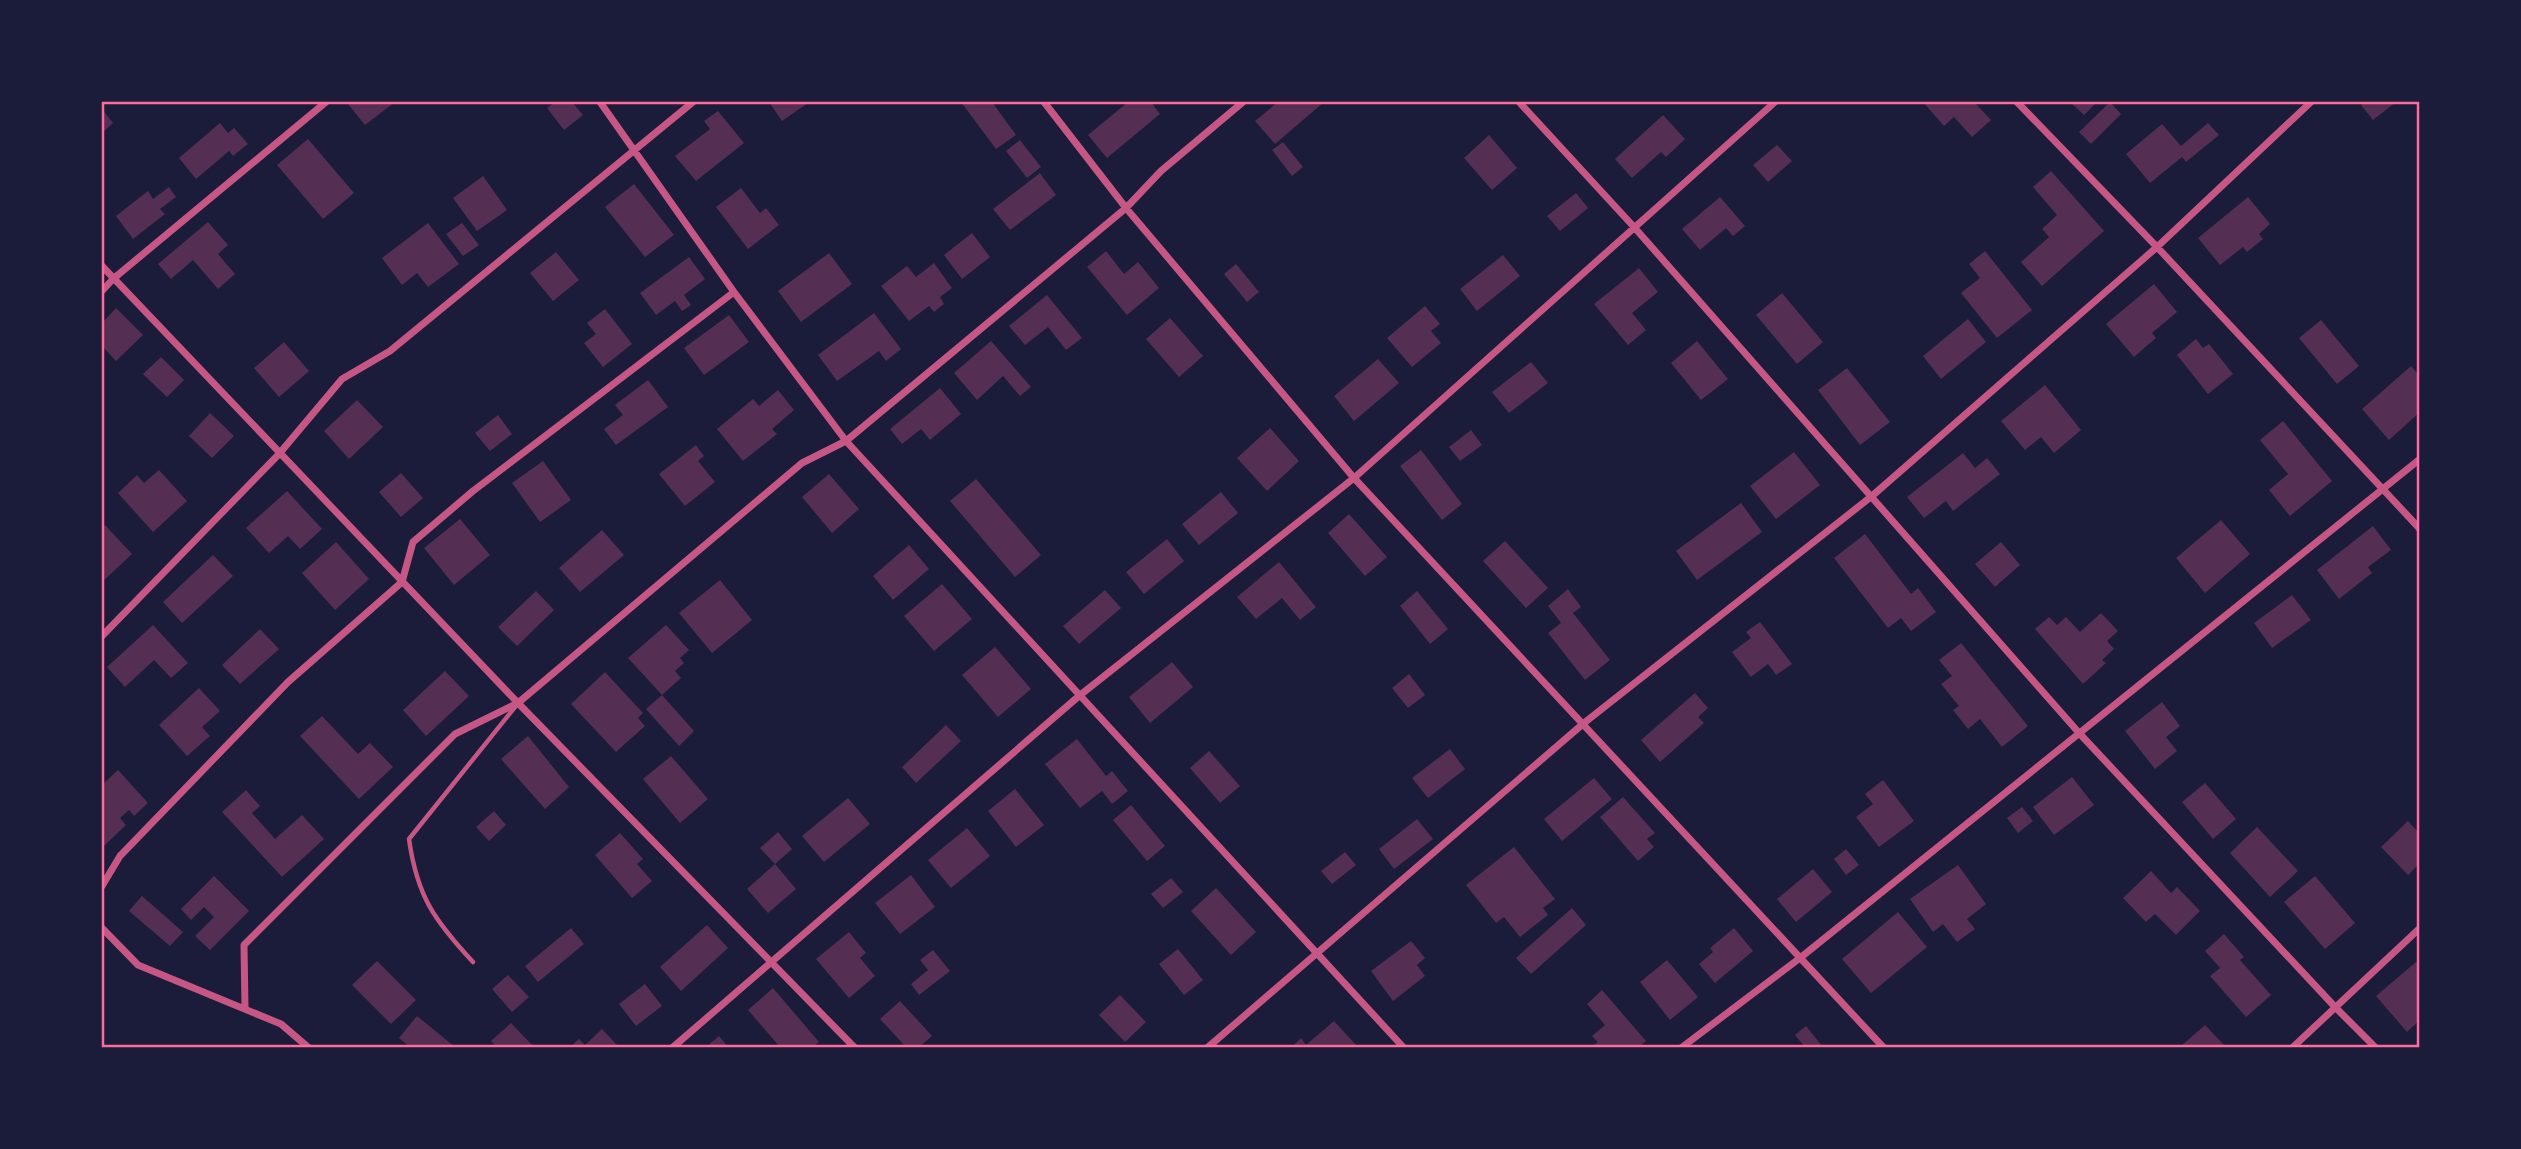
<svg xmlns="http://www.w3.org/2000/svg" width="2521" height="1149" font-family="'Exo 2',sans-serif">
  <rect width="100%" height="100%" fill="#1b1b3a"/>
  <path fill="#542f53" d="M351,102H395L365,125L348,104Z
    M555,102H572L583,115L564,130L547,108Z
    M769,102H806L808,103L782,121Z
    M961,102H992L1016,135L996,149Z
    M1128,102H1151L1160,114L1107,158L1088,135Z
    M1278,102H1324L1275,144L1255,121Z
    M1923,102H1974L1991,120L1972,137L1954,117L1944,126Z
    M2070,102H2097L2084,115Z
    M2110,102L2121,114L2091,144L2079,132Z
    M2365,102H2396L2373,120L2361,105Z
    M102,109L113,123L102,133Z
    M718,111L744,143L696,181L675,156L710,129L704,121Z
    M1663,115L1685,139L1666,157L1661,152L1632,178L1615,159Z
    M220,123L228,133L234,128L248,144L233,156L229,151L196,179L179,158Z
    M2208,123L2219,135L2186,162L2182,157L2150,183L2126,154L2162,124L2181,146Z
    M1489,135L1517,168L1492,190L1464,158Z
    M308,139L354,193L323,219L277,165Z
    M1020,140L1041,167L1027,178L1006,151Z
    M1283,142L1303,167L1292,176L1272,150Z
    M1777,145L1792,161L1768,182L1753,165Z
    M2051,171L2104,231L2042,286L2021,262L2049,237L2042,229L2057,215L2033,187Z
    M1040,173L1056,195L1010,230L993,209Z
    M483,176L507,210L477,231L453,198Z
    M634,184L674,235L645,257L605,207Z
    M169,187L176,197L160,209L165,214L133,239L116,216L148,191L153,199Z
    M741,188L760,213L766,208L779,225L748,249L716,207Z
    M1576,193L1588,208L1560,231L1547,216Z
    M1720,197L1745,226L1733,236L1726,228L1700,250L1682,229Z
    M2248,197L2270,224L2259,234L2263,239L2247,252L2243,247L2220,265L2198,238Z
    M208,222L228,245L218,254L235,274L218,289L193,260L171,279L158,264Z
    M428,223L459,264L428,287L417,273L402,285L382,258Z
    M462,223L479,245L463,256L446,234Z
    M972,233L990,257L962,279L944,255Z
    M1106,251L1124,274L1138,262L1159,288L1127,315L1087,267Z
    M1985,251L2032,310L1997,338L1961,293L1980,278L1969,264Z
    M556,252L579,280L553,301L530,273Z
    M829,253L852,284L801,322L778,291Z
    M1503,255L1520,276L1477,311L1460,289Z
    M689,257L705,279L684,295L691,305L682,311L675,301L656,315L640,293Z
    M934,263L952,288L940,297L944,304L934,312L929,306L909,321L881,286L907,266L916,277Z
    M1236,264L1259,292L1247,302L1224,274Z
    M1639,268L1658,292L1632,313L1646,330L1628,345L1594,304Z
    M2154,284L2177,312L2152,333L2156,338L2134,357L2106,324Z
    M1782,293L1823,342L1797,364L1756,315Z
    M1047,295L1082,338L1066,350L1048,327L1025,345L1009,326Z
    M1425,306L1440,324L1431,331L1441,343L1412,367L1387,338Z
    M116,308L143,335L116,361L102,346V323Z
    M605,309L632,344L603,367L584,343L596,334L587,323Z
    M874,313L901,349L886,361L879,351L837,381L818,355Z
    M729,315L749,342L704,375L684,348Z
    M1170,318L1203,356L1179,377L1146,339Z
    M1968,319L1986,342L1941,379L1923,356Z
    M2321,320L2359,366L2337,384L2299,338Z
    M2196,339L2203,348L2209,344L2233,374L2208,394L2177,355Z
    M991,341L1031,387L1020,396L1003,376L977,400L954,373Z
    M1697,341L1728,379L1701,400L1671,363Z
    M284,342L309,371L279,397L254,368Z
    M161,357L184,380L167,397L143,374Z
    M1378,359L1399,383L1354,421L1334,396Z
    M1531,362L1548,383L1509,413L1492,392Z
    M2411,366L2417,373L2419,371V413L2389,440L2362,409Z
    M1847,368L1890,422L1860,445L1818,390Z
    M648,380L668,407L616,445L604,429L623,415L615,405Z
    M2045,385L2081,430L2054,453L2041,437L2025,450L2001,421Z
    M940,388L961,414L930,440L921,429L902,444L890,429Z
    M778,390L794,410L772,429L777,434L743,461L717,429L753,399L759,406Z
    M357,400L383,427L349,459L324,431Z
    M210,413L234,436L212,458L189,436Z
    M498,415L512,434L490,451L475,433Z
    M2283,421L2332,481L2290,516L2269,490L2288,474L2260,440Z
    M1270,428L1299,461L1267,491L1237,458Z
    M1471,430L1482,445L1460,461L1449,447Z
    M696,445L704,456L698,461L715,482L685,506L659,474Z
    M1421,450L1462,504L1442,520L1400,466Z
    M1794,452L1820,485L1776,519L1750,486Z
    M1963,453L1975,468L1987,458L2000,474L1953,511L1946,501L1924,518L1907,497Z
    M543,461L571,500L540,522L512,483Z
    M159,470L187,501L153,532L118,493L137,475L144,483Z
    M401,473L423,498L401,517L379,492Z
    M829,474L859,509L832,533L802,497Z
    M976,479L1041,555L1015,577L950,501Z
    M287,491L322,529L300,549L288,536L269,553L246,528Z
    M1221,492L1238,513L1199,545L1182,524Z
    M1741,503L1762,532L1697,580L1676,551Z
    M1349,514L1387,557L1365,576L1328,533Z
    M460,519L490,555L454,585L424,548Z
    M2221,520L2250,554L2205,593L2176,558Z
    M105,525L132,554L102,582V529Z
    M2373,526L2391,550L2368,567L2372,573L2339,599L2317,570Z
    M602,530L624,555L580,592L559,568Z
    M1865,534L1911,594L1918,588L1936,612L1911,631L1901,618L1888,628L1834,558Z
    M1167,539L1184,561L1144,594L1126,572Z
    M1505,541L1548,588L1526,608L1483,561Z
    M336,542L369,579L335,610L302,573Z
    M2001,542L2020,565L1995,587L1975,564Z
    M909,545L929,569L893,600L873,576Z
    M213,555L233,576L182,623L163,602Z
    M1279,562L1316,607L1300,620L1282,598L1256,619L1237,597Z
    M720,580L752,620L712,653L679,613Z
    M942,584L972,619L934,651L904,616Z
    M1568,589L1581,607L1573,613L1610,660L1585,680L1548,633L1561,623L1548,606Z
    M1105,590L1121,608L1079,644L1063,626Z
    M536,591L554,610L517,646L498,627Z
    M1417,591L1448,629L1430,644L1400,606Z
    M2292,595L2311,620L2272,648L2254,623Z
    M2101,613L2118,631L2107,641L2114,649L2102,660L2106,663L2083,684L2035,629L2049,617L2057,625L2066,617L2080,632Z
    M1760,622L1792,664L1776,675L1768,664L1751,677L1732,652L1751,638L1746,632Z
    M153,625L188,663L171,678L154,660L125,687L107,667Z
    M666,625L689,650L680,658L684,663L675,671L681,678L662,695L628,658Z
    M260,629L279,649L240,684L222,665Z
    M1961,643L2028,726L2002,747L1980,719L1968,729L1953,710L1959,706L1941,684L1952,676L1939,660Z
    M995,647L1031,689L998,717L962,675Z
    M1172,662L1193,687L1150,723L1129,697Z
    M445,671L469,696L426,736L403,710Z
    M605,672L643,713L638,718L645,726L616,752L571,704Z
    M1409,674L1425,695L1408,708L1392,688Z
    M199,688L220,711L202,727L210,736L187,756L159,725Z
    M1695,693L1708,708L1698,717L1704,723L1660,762L1641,740Z
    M662,695L694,731L679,746L646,709Z
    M2162,702L2180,726L2166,737L2177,751L2155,769L2125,731Z
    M322,716L358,754L370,743L393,767L359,799L300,736Z
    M946,725L961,741L916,783L902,767Z
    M528,736L569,787L545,809L501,759Z
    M1077,739L1106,776L1112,771L1128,791L1112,804L1102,791L1080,808L1045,764Z
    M1450,749L1465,769L1428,798L1412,778Z
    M1209,751L1240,786L1220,803L1190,768Z
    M671,756L708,799L680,823L643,779Z
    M118,770L148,803L134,816L129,810L120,818L126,825L104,846L102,843V785Z
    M2072,777L2094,805L2054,835L2033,807Z
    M1594,778L1612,799L1562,841L1544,819Z
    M1883,780L1914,821L1879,847L1856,817L1873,804L1865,794Z
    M2205,783L2236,819L2213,839L2182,802Z
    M1015,789L1044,825L1016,847L988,811Z
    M246,790L260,806L252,813L275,839L302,815L324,839L282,877L222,812Z
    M1623,797L1655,833L1647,839L1654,847L1638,861L1600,817Z
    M848,798L870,824L824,862L802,836Z
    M1131,805L1165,846L1147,861L1113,820Z
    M2022,807L2033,821L2018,833L2007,818Z
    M494,811L506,825L489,841L476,827Z
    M1417,819L1433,839L1394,869L1379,849Z
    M2408,821L2419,833V864L2408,875L2381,847Z
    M2257,827L2298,871L2270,897L2230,853Z
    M967,828L990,856L951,888L928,860Z
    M778,832L792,849L775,864L760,848Z
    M620,833L643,859L637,864L652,881L632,898L595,855Z
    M1514,847L1555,899L1543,908L1548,915L1520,937L1504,917L1496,923L1466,885Z
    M1846,849L1859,865L1846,875L1834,859Z
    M1345,852L1356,865L1332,884L1321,871Z
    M775,864L796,889L768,913L747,889Z
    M1958,865L1986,904L1967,919L1975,929L1957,942L1943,924L1933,932L1910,899Z
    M1813,869L1832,892L1796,922L1777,899Z
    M2151,871L2171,893L2177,887L2200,911L2176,935L2155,914L2146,922L2123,898Z
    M911,875L935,907L900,934L875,903Z
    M214,876L249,911L210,950L195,936L214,917L204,907L191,920L181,909Z
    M2315,876L2355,923L2325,949L2284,902Z
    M1171,878L1183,892L1163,908L1151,894Z
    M1216,888L1256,932L1231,955L1191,911Z
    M142,896L183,932L170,946L129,911Z
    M1572,908L1586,925L1531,974L1516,958Z
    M1898,912L1927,947L1871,993L1842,959Z
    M707,925L728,948L681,991L660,967Z
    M571,928L584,944L538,982L525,966Z
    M1734,928L1753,951L1715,983L1699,964L1713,952L1710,948Z
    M849,932L866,953L860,958L875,976L849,998L816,959Z
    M2224,934L2244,957L2240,960L2271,995L2246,1017L2210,976L2220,968L2205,951Z
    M1411,941L1425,958L1417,965L1425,976L1393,1001L1371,971Z
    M1178,949L1203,980L1184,995L1159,964Z
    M933,950L950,971L919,995L911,984L928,970L920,960Z
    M1667,960L1698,997L1670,1020L1640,982Z
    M377,961L416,1000L391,1024L352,985Z
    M2416,962L2419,966V1021L2407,1032L2376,996Z
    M508,975L529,997L512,1012L492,989Z
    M645,984L662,1006L636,1026L619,1004Z
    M773,988L819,1042L813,1047H780L748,1010Z
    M1602,990L1646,1041L1639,1047H1591L1598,1042L1592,1036L1605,1025L1587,1004Z
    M1120,995L1146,1022L1125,1042L1099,1015Z
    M900,1001L932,1036L919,1047H906L880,1019Z
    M417,1016L455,1047H410L399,1038Z
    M1334,1021L1358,1047H1294L1293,1046L1301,1038L1306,1045Z
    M511,1023L534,1047H497L491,1041Z
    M2205,1025L2224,1045L2221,1047H2180Z
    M1806,1026L1822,1046L1821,1047H1805L1795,1035Z
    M602,1029L617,1045L614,1047H570L579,1039L585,1045Z
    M719,1036L728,1047H706Z"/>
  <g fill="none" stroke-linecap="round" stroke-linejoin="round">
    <path stroke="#c65784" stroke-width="4.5" d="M473,962C434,920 417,896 409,839L515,707"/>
    <path stroke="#c65784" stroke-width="7" d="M600,102L734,292L846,441L1404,1048
      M1044,102L1126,208L1354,478L1884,1048
      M1519,102L1634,227L2080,734L2336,1008L2376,1048
      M2017,102L2157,247L2420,529
      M102,266L518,703L855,1048
      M102,291L113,279L326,102
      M102,636L279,454L342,379L390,351L693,102
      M102,886L120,856L288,682L402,582L413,542L473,491L734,292
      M102,928L138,965L281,1024L309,1048
      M245,1008L244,945L455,734L518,703L802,463L846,441L1126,208L1161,171L1243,102
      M672,1048L1079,696L1354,478L1775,102
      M1207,1048L1584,723L1872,496L2157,247L2311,102
      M1681,1048L1800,958L2420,459
      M2292,1048L2420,928"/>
  </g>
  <rect width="2521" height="1149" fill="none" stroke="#1b1b3a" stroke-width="206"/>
  <rect x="103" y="103" width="2315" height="943" fill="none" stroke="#ff6b9d" stroke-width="2.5"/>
</svg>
